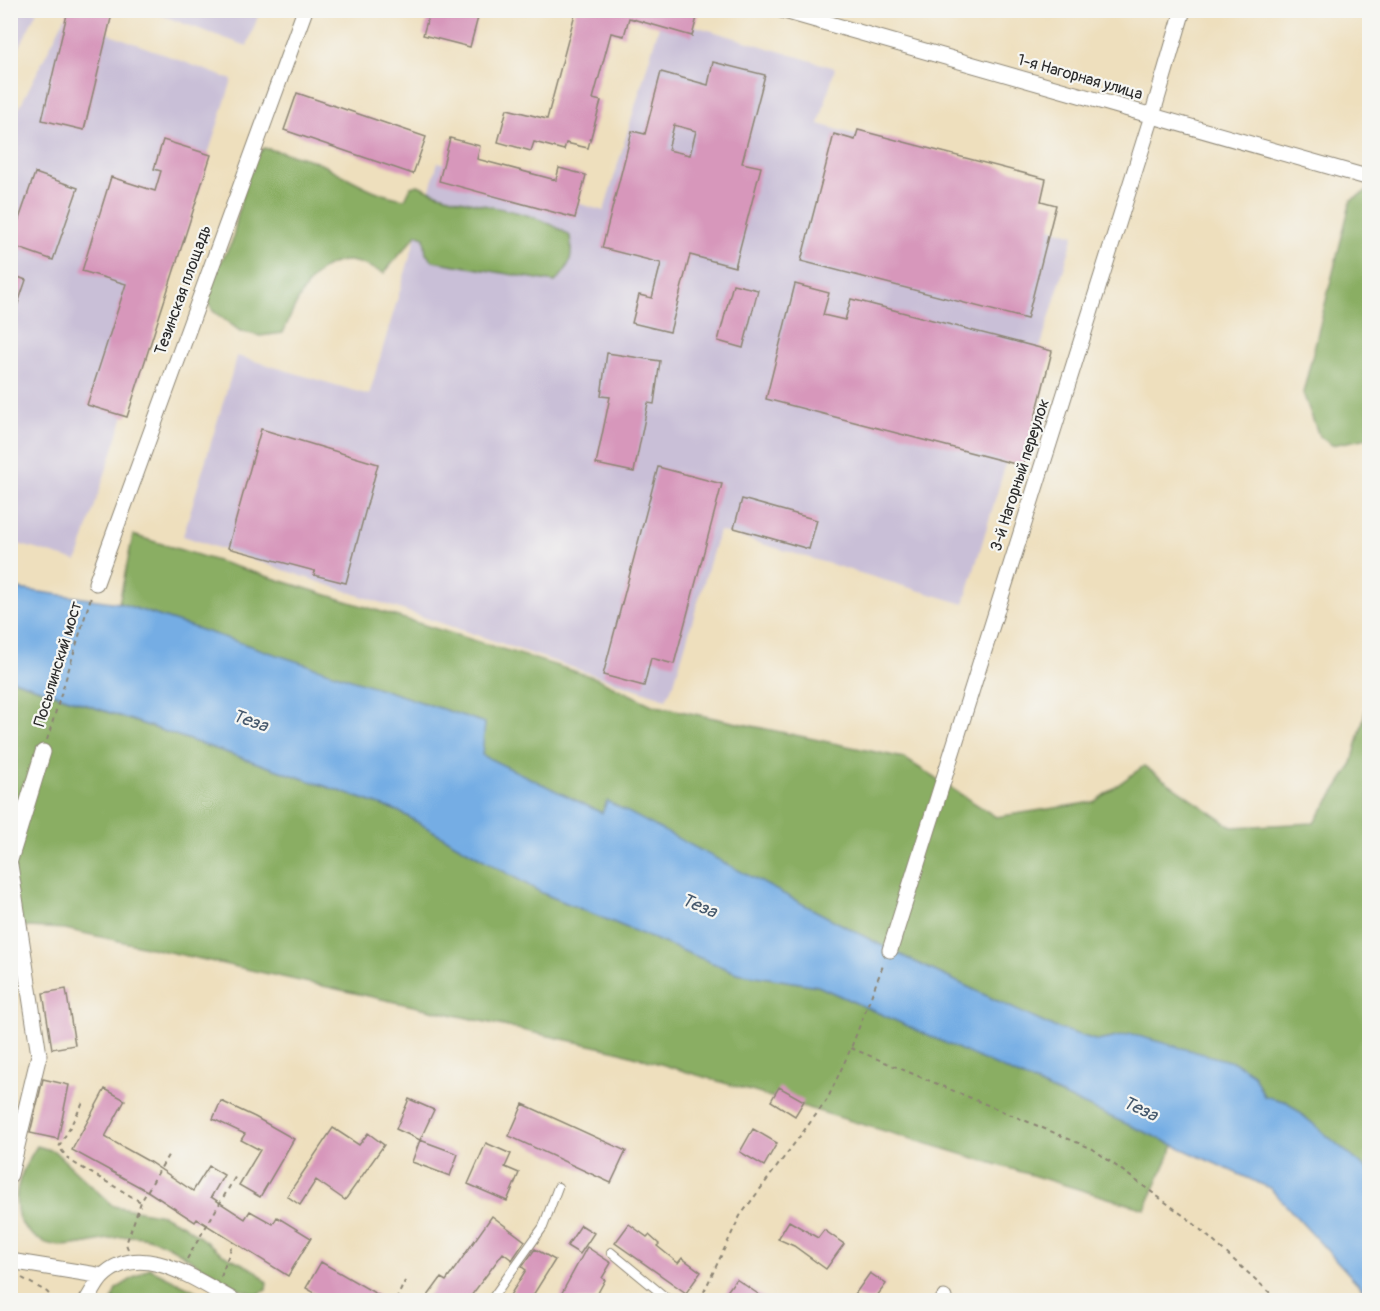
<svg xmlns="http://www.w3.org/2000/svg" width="1380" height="1311" font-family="Pangolin,sans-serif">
  <rect width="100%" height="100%" fill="#f6f6f2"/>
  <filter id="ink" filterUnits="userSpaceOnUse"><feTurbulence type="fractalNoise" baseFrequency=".0167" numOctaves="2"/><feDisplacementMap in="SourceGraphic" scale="12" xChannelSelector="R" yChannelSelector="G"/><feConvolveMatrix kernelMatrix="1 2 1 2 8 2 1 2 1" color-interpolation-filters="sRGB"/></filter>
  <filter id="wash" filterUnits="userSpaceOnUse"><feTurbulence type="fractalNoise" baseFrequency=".008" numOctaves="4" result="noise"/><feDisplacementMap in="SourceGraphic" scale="24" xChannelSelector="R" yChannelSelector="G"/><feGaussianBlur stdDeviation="1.35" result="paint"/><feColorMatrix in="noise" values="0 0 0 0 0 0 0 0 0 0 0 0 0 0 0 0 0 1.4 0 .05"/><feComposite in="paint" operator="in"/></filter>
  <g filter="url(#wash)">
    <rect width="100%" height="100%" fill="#eedfbd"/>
    <path fill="#c9bfd7" d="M11,10L37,11L11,65L10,11Z
      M149,11H260L247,46Z
      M662,16L835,68L819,124L1002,179L993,211L1074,235L964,604L719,531L674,683L666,699L183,536L237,356L369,395L438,162L604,211Z
      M65,17L232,80L77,561L11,542L10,126Z"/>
    <path fill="#8aae63" stroke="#5a6c47" stroke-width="1.5" d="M264,148C280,152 299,155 314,161C345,174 371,195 405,199L411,187L418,185C466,210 527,203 570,236C573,258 571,267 555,282L433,261L426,254L424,237L417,234L384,273C373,269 359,261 348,261C311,261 296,304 283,333L260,336L240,331L213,311L207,299L211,279L232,242L249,164Z
      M1369,190V438L1332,445L1319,436L1303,393L1351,200Z
      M133,535L596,678L652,705L904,758L996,817L1094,802L1144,766L1232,827L1314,823L1351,767L1369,697V1171L1287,1102L1264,1096L1253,1074L1131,1034L1098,1041L1048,1025L890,950L607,802L602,813L481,755L485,723L119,603Z
      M10,679L398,811L542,893L737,973L818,986L1174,1145L1145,1209L617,1051L65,929L11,926Z
      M37,1146L54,1151L113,1206L163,1215L183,1225L223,1254L255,1270L267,1282L266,1290L257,1295C248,1291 236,1289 227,1284C201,1269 178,1246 148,1238C109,1228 62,1264 30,1233C24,1227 20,1223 18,1215C12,1189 23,1168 37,1146Z
      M149,1268L214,1300H112L116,1289Z"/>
    <path fill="#74ade4" stroke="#506c88" stroke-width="1.5" d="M11,588L119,603L485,723L482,755L602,813L607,801L890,950L1048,1025L1098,1041L1131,1034L1236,1063L1253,1074L1264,1096L1287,1102L1369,1171V1296L1270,1188L818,986L737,973L542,893L398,811L11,679Z"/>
    <g id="blocks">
      <path fill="#d797bb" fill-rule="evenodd" d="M68,10H113L84,130L42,120Z
        M430,10H480L470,47L423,35Z
        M576,10H699L692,36L629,18L624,36L611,33L593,99L601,101L588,148L566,143L564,150L534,142L531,151L498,142L507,109L547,119Z
        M713,62L765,75L742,163L761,167L735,267L690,255L670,332L632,323L639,295L652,298L661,263L602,248L632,131L645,134L661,72L708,85ZM674,125L696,131L690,155L668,150Z
        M297,93L426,137L413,174L284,130Z
        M858,130L1046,179L1041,201L1056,205L1027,319L801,261L834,134L855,140Z
        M450,138L480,146L477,159L556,180L559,168L586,175L575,218L439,181Z
        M163,140L211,155L127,417L87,405L126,284L82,271L111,177L155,191L161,171L154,169Z
        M35,173L78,188L53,260L10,245Z
        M10,274L26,280L12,321H10Z
        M733,284L758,290L743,348L718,341Z
        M795,284L829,293L823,315L845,320L851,299L1052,351L1023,466L766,399Z
        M607,353L660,361L654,404L648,403L634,472L596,464L610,397L601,396Z
        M261,429L378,464L346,583L314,575L315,571L228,548Z
        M658,467L722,484L674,664L651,658L644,686L603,675Z
        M742,499L817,520L809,549L734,528Z
        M66,989L75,1045L52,1049L43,993Z
        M43,1079L69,1085L58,1139L30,1133Z
        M779,1087L804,1101L795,1116L771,1101Z
        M105,1089L125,1100L105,1137L148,1161L193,1191L209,1166L224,1175L211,1197L245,1219L250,1211L273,1224L277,1217L311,1238L288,1276L197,1219L195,1222L149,1192L72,1150Z
        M409,1099L434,1110L420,1140L396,1129Z
        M221,1101L255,1117L294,1139L260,1197L239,1185L260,1150L241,1140L245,1134L213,1119Z
        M523,1104L626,1151L611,1183L509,1136Z
        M333,1128L359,1145L368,1133L384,1145L345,1200L316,1180L300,1205L287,1196Z
        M753,1129L777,1143L764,1166L740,1152Z
        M420,1140L458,1154L450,1176L412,1162Z
        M486,1143L511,1154L505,1167L519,1173L507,1201L468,1184Z
        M492,1216L525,1241L512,1260L503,1253L468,1300H425L441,1278L446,1281Z
        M789,1221L818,1238L824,1230L844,1244L826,1269L794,1246L778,1239Z
        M629,1224L647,1237L649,1235L659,1244L657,1246L678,1263L682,1258L701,1272L686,1293L615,1243Z
        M581,1225L594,1233L580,1254L567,1246Z
        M587,1247L611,1263L602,1278L605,1280L594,1300H558Z
        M535,1249L555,1260L530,1300H507L526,1270L522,1267Z
        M321,1262L387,1300H327L306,1288Z
        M870,1273L886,1284L874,1300H865L855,1294Z
        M736,1279L767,1300H721Z"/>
    </g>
  </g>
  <g filter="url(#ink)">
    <use href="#blocks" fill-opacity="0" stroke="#8c8574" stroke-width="1.5"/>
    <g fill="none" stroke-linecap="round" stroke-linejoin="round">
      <g stroke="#8c8574" stroke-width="10">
        <path id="lane" d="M611,1252L669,1300
          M491,1300L543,1227L558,1187"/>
      </g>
      <g stroke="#8c8574" stroke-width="17">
        <path id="street" d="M781,10L1370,178
          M96,583L305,10
          M10,860L43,752
          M10,865L39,1055L10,1175
          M890,950L1152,116L1183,10
          M10,1261L103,1276
          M87,1300C92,1293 96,1283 102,1277C140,1238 197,1281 233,1300
          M943,1300L944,1298"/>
      </g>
      <path stroke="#8c8574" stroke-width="2" stroke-dasharray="4.5 4.5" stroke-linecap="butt" d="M47,740L91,597
        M851,1048L1093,1149L1191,1221L1278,1300
        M83,1103L59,1147L69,1160L141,1202
        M128,1249L126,1244L141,1202L170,1152
        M187,1259L237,1174
        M221,1277L233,1242
        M22,1278L47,1292L54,1300
        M396,1300L405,1281
        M700,1300L740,1216L827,1100L851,1048L884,963"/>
      <use href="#lane" stroke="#fff" stroke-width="8"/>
      <use href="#street" stroke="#fff" stroke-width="15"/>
    </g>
  </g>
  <g text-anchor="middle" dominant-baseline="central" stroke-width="4.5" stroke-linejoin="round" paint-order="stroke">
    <g font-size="16" fill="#2b2b2b" stroke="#f6f6f2">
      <text transform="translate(1080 77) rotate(16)">1-я Нагорная улица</text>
      <text transform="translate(183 290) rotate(-70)">Тезинская площадь</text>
      <text transform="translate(1020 475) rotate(-72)">3-й Нагорный переулок</text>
      <text transform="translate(58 664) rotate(-73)">Посылинский мост</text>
    </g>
    <g font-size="18" font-style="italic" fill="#45586c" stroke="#f6f6f2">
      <text transform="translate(250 721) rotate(19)">Теза</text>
      <text transform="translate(699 906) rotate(23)">Теза</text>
      <text transform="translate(1140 1109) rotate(25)">Теза</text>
    </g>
  </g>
  <rect width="1380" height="1311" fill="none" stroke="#f6f6f2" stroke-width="36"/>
</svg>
